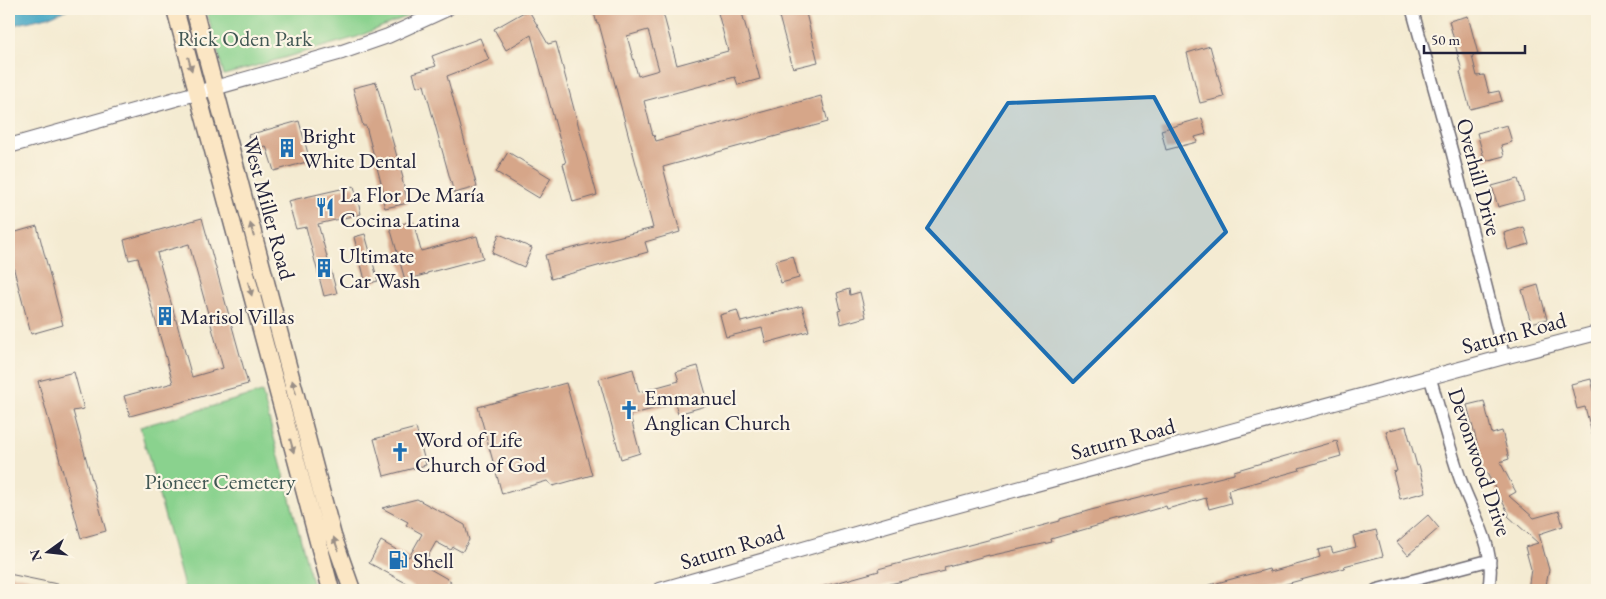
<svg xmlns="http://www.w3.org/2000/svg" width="1606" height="599" font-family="'EB Garamond',serif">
  <rect width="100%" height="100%" fill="#fcf5e5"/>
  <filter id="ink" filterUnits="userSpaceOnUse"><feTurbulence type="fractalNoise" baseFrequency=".02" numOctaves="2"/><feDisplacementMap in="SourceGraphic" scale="10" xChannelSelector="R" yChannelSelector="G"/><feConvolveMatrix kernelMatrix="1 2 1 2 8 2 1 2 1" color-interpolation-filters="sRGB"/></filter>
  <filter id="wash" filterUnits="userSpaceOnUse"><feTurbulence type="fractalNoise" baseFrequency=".0096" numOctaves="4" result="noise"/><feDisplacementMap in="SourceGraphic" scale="20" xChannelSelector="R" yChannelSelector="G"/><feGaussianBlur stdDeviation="1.12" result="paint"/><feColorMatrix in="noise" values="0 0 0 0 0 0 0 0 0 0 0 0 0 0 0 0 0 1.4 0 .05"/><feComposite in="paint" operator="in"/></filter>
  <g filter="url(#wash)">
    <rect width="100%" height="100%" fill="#f4ebd2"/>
    <path fill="#8ad28e" stroke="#567a64" d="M206,9H425L357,37L224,75Z
      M262,392L314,590H185L140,427Z"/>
    <path fill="#44a7c4" stroke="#336480" d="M9,9H68L52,16L9,26Z"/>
    <g id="blocks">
      <path fill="#d6a689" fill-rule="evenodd" d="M524,9H528L548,44L556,42L597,195L573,202L563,164L566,163L531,35L506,50L494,29L524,12Z
        M593,9H662L677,65L728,51L717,9H741L760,79L738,85L735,77L644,101L653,136L654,135L656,141L821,96L828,122L663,167L680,232L645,242L648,252L551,279L545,255L653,228L599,24H597ZM648,30L659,70L638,76L627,36Z
        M777,9H805L818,62L793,68Z
        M1468,16L1478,54L1472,56L1477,76L1484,75L1489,93L1499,91L1502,101L1470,109L1460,72L1462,71L1449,21Z
        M480,38L489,60L447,76L477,187L454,193L424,85L417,87L413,73L436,66L432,56Z
        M1210,46L1224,97L1200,103L1187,53Z
        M376,82L403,178L402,179L408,203L385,208L381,194H384L366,126H363L353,88Z
        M1202,118L1206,134L1195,137L1197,142L1166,150L1161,130Z
        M299,121L310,161L274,171L266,146L252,149L248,135Z
        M1507,125L1512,142L1501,145L1504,156L1485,161L1477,133Z
        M508,152L551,178L539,198L496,172Z
        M1518,179L1524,200L1498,207L1492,186Z
        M354,186L361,214L318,224L337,293L324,296L306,227L296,229L288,201Z
        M202,218L248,384L130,416L124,396L173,383L138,258L129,260L124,240ZM189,244L223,368L192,377L157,253Z
        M413,221L421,251L477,236L483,258L427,273V274L405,280L390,227Z
        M37,226L63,325L31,334L9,251V234Z
        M1524,227L1529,244L1508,250L1504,233Z
        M365,234L378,281L366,284L354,237Z
        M499,234L532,248L524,267L492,253Z
        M793,256L799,278L781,283L775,261Z
        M1538,285L1547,319L1531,323L1522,290Z
        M849,289L850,295L860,292L866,317L841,324L838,311L841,310L837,293Z
        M802,306L809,331L766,343L762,328L726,337L720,315L737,310L741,322Z
        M698,366L709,405L678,414L675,403L630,415L640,453L621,459L599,379L633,369L639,392L679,381L676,372Z
        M74,372L84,409L73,411L106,531L81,538L38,381Z
        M1591,379L1597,403V440L1594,441L1585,407L1577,409L1571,384Z
        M566,383L592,475L553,486L547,481L502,494L478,407Z
        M1484,401L1492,434L1502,431L1509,459L1500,462L1516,492L1509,496L1534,518L1559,511L1563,526L1539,534L1549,570L1545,590H1528L1531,569L1525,547L1538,543L1508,516L1509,514L1483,466L1467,405Z
        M1406,426L1417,466L1419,465L1426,492L1400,499L1393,472L1397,471L1386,431Z
        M416,428L426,465L384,476L374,439Z
        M1337,441L1341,456L1299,468L1300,470L1228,490L1231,503L1209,509L1206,498L1167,509L1166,506L1051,539L1052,542L989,556V555L944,567L945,571L873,588V590H821V587L879,571L878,569L1060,521V519L1091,510L1234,474V471Z
        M417,499L465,525L469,540L462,552L453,547L451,550L436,542L423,565L451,581L446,590H419L369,563L381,541L409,557L422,534L406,525L408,522L382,508Z
        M1428,515L1439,528L1408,555L1397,542Z
        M1376,530L1383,556L1344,566L1345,568L1264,590H1202V587L1269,569L1270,572L1314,560V559L1320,557L1318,550L1331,547L1333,553L1356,547L1353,536Z
        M9,574L62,585L61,590H9Z"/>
    </g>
  </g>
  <g filter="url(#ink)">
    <use href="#blocks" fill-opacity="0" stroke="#6c6870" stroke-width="1"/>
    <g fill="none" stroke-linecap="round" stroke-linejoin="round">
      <g stroke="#6c6870" stroke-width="14">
        <path id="minor" d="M1412,9L1452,152L1504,357
          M1430,377C1440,412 1449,447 1461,481C1474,517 1498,550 1488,590
          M1376,590L1490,560"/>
      </g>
      <g stroke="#6c6870" stroke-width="16">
        <path id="tertiary" d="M9,146L342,52L388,36L447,9
          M660,590L911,518L1504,357L1597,333"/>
      </g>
      <g stroke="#6c6870" stroke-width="19">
        <path id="secondary" d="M175,9L331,590
          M194,9L333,536L352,590"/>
      </g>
      <use href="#minor" stroke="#fff" stroke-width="11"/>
      <use href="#tertiary" stroke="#fff" stroke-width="14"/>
      <use href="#secondary" stroke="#fbe6c4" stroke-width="16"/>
    </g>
    <defs><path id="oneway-solid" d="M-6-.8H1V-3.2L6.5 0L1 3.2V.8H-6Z" transform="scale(1.25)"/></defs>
    <g fill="#998e86">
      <use href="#oneway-solid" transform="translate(190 64) rotate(75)"/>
      <use href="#oneway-solid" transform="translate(252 230) rotate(-105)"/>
      <use href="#oneway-solid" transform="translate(250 289) rotate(75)"/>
      <use href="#oneway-solid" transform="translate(294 387) rotate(-105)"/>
      <use href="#oneway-solid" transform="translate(292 446) rotate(75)"/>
      <use href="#oneway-solid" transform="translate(336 544) rotate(-110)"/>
    </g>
  </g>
  <path fill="#1f6fb2" fill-opacity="0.2" stroke="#1f6fb2" stroke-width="4" stroke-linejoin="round" d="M1154,97L1226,232L1073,382L927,228L1008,103Z"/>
  <defs>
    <g id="building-bare" transform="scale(1.5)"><path d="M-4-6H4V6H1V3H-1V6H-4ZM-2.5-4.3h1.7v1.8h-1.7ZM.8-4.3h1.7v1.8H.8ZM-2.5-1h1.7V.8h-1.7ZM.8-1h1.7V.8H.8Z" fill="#1f6fb2" stroke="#fcf5e5" stroke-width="2.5" paint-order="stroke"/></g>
    <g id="restaurant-bare" transform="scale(1.5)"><path d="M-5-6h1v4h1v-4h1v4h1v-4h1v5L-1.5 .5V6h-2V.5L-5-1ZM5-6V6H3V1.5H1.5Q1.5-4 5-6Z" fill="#1f6fb2" stroke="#fcf5e5" stroke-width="2.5" paint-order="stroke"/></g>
    <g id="church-bare" transform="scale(1.5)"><path d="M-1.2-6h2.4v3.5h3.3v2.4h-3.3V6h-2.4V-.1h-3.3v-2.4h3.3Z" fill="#1f6fb2" stroke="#fcf5e5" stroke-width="2.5" paint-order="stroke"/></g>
    <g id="fuel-bare" transform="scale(1.5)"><path d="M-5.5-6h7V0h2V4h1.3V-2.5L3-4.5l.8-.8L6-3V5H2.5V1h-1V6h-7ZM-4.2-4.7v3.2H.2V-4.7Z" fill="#1f6fb2" stroke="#fcf5e5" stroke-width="2.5" paint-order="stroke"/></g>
  </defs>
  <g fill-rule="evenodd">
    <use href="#building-bare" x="287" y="148"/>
    <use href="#restaurant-bare" x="325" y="207"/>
    <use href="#building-bare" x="324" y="268"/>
    <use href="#building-bare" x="165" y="316"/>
    <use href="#church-bare" x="629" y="410"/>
    <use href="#church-bare" x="400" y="452"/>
    <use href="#fuel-bare" x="398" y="560"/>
  </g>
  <g text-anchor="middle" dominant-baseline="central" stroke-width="4.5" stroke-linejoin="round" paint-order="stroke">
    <g font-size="22" fill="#415754" stroke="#fcf5e5">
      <text x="245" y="38">Rick Oden Park</text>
      <text x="220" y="481">Pioneer Cemetery</text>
    </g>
    <g font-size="22" fill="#22223b" stroke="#fcf5e5" text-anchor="start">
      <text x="302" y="135">Bright<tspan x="302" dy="25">White Dental</tspan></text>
      <text x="340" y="194">La Flor De María<tspan x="340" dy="25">Cocina Latina</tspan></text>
      <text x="339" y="255">Ultimate<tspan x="339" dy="25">Car Wash</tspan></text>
      <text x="180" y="316">Marisol Villas</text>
      <text x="644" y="397">Emmanuel<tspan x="644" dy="25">Anglican Church</tspan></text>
      <text x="415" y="439">Word of Life<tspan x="415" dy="25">Church of God</tspan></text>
      <text x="413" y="560">Shell</text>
    </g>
    <g font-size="22" fill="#22223b" stroke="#fcf5e5">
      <text transform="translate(1479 177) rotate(75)">Overhill Drive</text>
      <text transform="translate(269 208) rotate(75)">West Miller Road</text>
      <text transform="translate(1514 333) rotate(-15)">Saturn Road</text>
      <text transform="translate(1123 439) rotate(-15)">Saturn Road</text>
      <text transform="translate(1480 462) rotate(71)">Devonwood Drive</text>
      <text transform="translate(732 547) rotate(-17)">Saturn Road</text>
    </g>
  </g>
  <rect width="1606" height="599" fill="none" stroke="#fcf5e5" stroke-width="30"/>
  <g transform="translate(48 552) rotate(255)" stroke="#fcf5e5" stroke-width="4" paint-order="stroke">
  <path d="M0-4L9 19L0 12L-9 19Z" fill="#22223b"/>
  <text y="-8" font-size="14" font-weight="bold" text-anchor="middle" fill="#22223b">N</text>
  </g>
  <path d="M1424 45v8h101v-8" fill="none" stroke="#22223b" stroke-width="2.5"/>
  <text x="1431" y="45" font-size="15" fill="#22223b" stroke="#fcf5e5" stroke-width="4" paint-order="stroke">50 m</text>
</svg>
